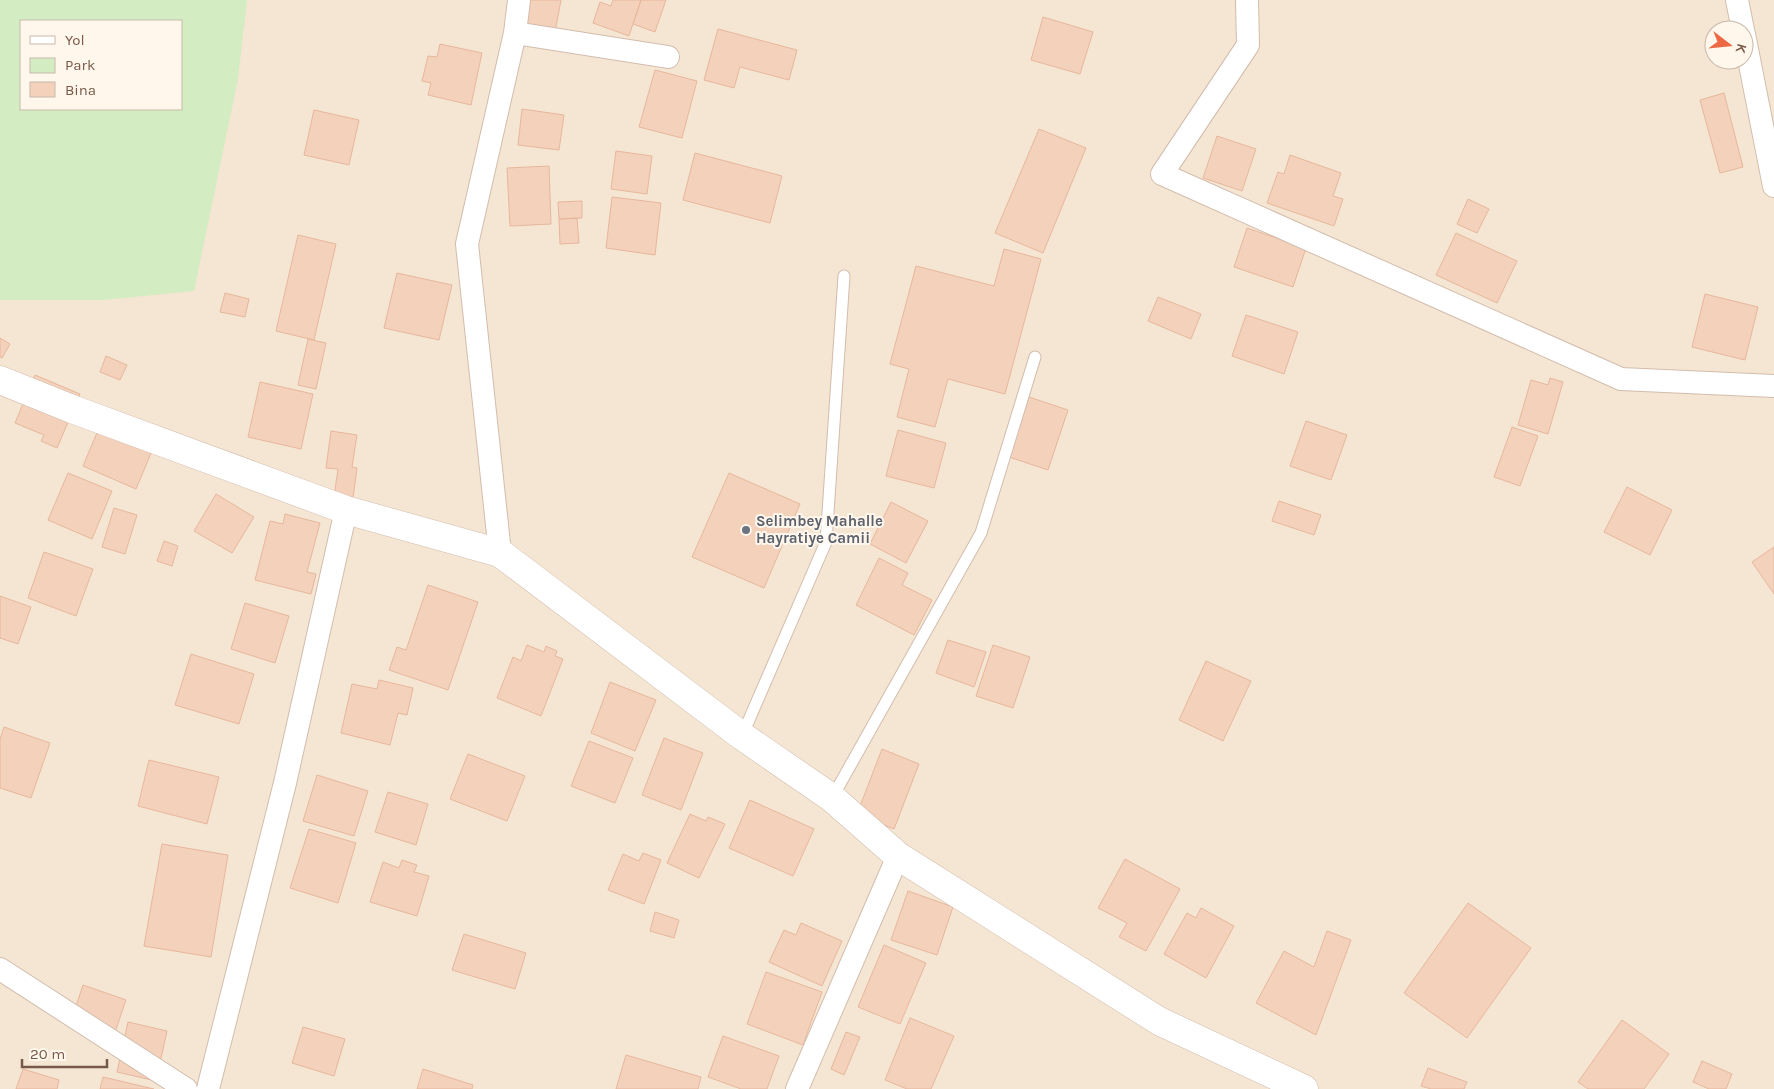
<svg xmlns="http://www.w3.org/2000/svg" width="1774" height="1089" font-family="Karla,sans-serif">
  <rect width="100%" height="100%" fill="#fdf4e5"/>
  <path fill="#f5e5d3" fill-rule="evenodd" d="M0,0H1774V1089H0ZM21,21H181V109H21ZM1714,30H1744V60H1714Z"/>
  <path fill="#d3ecc2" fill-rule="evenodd" d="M0,0H247L238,79L194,291L104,300H0ZM21,21H181V109H21Z"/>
  <path fill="#f4d1bb" stroke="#e7b79b" d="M530,0H561L555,32L525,27Z
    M613,0H641L629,36L593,23L600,2L611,6Z
    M641,0H666L655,32L633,24Z
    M1043,17L1093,32L1080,74L1031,60Z
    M718,29L797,50L789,80L740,67L734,88L704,80Z
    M440,44L482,53L471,105L428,95L431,83L422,81L428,56L437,57Z
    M655,70L697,81L682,138L639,127Z
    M1724,93L1743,167L1720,173L1700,100Z
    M522,109L564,115L559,150L518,145Z
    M314,110L359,120L349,165L304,155Z
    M1039,129L1086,148L1043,253L995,233Z
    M1217,136L1256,149L1242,191L1203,178Z
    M616,151L652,156L647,194L611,189Z
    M695,153L782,176L770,223L683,200Z
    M1290,155L1341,173L1333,196L1343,199L1334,226L1267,203L1278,172L1284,174Z
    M549,166L551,224L510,226L507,168Z
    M612,197L661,203L655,255L606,248Z
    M1468,199L1489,209L1477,233L1457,224Z
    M582,201V218L559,219L558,202Z
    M577,218L579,243L560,244L559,219Z
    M1247,228L1306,248L1293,287L1234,267Z
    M1456,233L1517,261L1497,303L1436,275Z
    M298,235L336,244L314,340L276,331Z
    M1004,249L1041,259L1005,394L948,379L935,427L897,417L909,369L890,364L916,266L994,286Z
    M397,273L452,285L439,340L384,328Z
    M225,293L249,299L245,317L220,312Z
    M1705,294L1758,307L1745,360L1692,347Z
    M1158,297L1201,314L1191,339L1148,321Z
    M1246,315L1298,332L1284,374L1232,356Z
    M0,338L10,344L2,358L0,357Z
    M308,339L326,343L316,389L298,385Z
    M106,356L127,365L120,380L100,372Z
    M35,375L80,394L57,448L41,441L44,435L15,423Z
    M1550,378L1563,382L1548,434L1518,425L1531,380L1548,385Z
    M260,382L313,394L301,449L248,437Z
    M1029,397L1068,410L1048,470L1009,457Z
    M107,409L160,432L136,489L83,466Z
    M1306,421L1347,435L1331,480L1290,466Z
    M1512,427L1538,436L1520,486L1494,477Z
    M898,430L946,443L934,488L886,476Z
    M331,431L357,435L352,467L357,468L350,520L331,517L338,469L326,468Z
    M68,473L112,491L92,539L48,520Z
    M729,473L800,504L764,588L692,557Z
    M1627,487L1672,510L1650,555L1604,532Z
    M216,494L254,517L232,553L194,531Z
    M1279,501L1321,515L1314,535L1272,521Z
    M891,502L928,521L906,563L870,544Z
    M114,508L137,515L125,554L102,547Z
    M285,514L320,523L307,572L316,574L311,594L255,580L270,521L283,524Z
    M164,541L178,546L172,566L157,561Z
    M1774,547V594L1752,562Z
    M44,552L93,569L76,616L28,598Z
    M879,558L908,573L902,585L932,600L914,635L856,605Z
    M428,585L478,602L448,690L389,670L397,647L406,650Z
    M0,596L31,607L18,644L0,638Z
    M245,603L289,616L275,663L231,649Z
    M948,640L986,652L974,687L936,673Z
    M527,645L544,652L546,646L557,651L555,656L563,659L541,716L497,698L513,657L521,661Z
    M993,645L1030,657L1013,708L976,696Z
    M191,654L254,674L239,724L175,705Z
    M1206,661L1251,681L1223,741L1179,720Z
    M379,680L413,688L407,715L398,713L390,745L341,733L352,684L377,689Z
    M610,682L656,700L635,751L591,733Z
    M4,727L50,743L31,798L0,788V739Z
    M664,738L703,753L681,810L642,795Z
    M589,741L633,758L615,803L571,786Z
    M882,749L919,764L894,829L857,814Z
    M468,754L525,776L507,821L450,799Z
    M149,760L219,777L207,824L138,806Z
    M317,775L368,791L354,836L303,821Z
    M388,792L428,804L416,845L375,832Z
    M750,800L814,829L793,876L729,848Z
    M690,814L706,821L708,817L725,824L699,878L667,863Z
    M309,829L356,843L338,903L290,888Z
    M162,844L228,855L211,957L144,946Z
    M643,853L661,860L644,904L608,890L623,854L639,861Z
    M1125,859L1180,889L1146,951L1119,937L1127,923L1098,908Z
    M402,860L417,865L414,872L429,876L417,916L370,902L383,862L399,868Z
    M908,891L953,907L937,955L891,940Z
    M1468,903L1531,948L1467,1038L1404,993Z
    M1201,908L1234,926L1206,978L1164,954L1187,913L1196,918Z
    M655,912L679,920L674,938L650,931Z
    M801,923L842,941L822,986L769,962L784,930L796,935Z
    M1327,931L1351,940L1316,1035L1256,1003L1284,951L1314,967Z
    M464,934L526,953L515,989L452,970Z
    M884,945L926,963L900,1024L858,1007Z
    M766,972L822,992L803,1045L747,1024Z
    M83,985L126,1000L114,1035L71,1021Z
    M910,1018L954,1036L931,1089H907L885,1080Z
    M1622,1020L1669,1054L1644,1089H1588L1578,1082Z
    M128,1022L167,1031L156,1081L117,1072Z
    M303,1027L345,1039L334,1076L292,1063Z
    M846,1032L860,1037L844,1075L831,1069Z
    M723,1036L779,1056L767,1089H741L708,1077Z
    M626,1055L701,1077L698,1089H616Z
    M1702,1061L1732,1074L1726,1089H1709L1693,1082Z
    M1428,1068L1467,1082L1464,1089H1431L1421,1086Z
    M23,1069L59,1080L57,1089H16Z
    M423,1069L473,1085L472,1089H417Z
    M103,1077L154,1089H100Z"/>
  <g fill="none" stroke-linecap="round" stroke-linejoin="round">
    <g stroke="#d2bdad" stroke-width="13">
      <path id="service" d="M742,736L826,542L844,276
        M832,798L981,533L1035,357"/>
    </g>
    <g stroke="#d2bdad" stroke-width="24">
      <path id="minor" d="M1247,0L1248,45L1162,174L1621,379L1774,386
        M1737,0L1743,30
        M515,33L668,57
        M1744,34L1774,186
        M500,553L467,244L515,33L519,0
        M0,969L186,1089
        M208,1089L285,783L346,510
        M797,1089L898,856"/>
    </g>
    <g stroke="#d2bdad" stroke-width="29">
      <path id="tertiary" d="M0,380L72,409L346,510L500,553L742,736L832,798L898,856L1159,1021L1304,1089"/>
    </g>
    <use href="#service" stroke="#fff" stroke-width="11"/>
    <use href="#minor" stroke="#fff" stroke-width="22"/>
    <use href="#tertiary" stroke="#fff" stroke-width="28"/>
  </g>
  <circle fill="#6b7280" stroke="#fff7ec" stroke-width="2" cx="746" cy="530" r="5"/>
  <g text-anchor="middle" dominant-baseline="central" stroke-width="4" stroke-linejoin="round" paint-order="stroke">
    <g font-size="15" font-weight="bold" fill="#5b616d" stroke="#fff7ec" text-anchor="start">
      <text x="756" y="521">Selimbey Mahalle<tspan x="756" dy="17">Hayratiye Camii</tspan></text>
    </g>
  </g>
  <rect x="20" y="20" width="162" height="90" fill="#fff7ec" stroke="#c9b8aa"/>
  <rect x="30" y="36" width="25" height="8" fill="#ffffff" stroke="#c9b8aa"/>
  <text x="65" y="45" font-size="15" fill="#785948">Yol</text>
  <rect x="30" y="58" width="25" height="15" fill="#d3ecc2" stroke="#c9b8aa"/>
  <text x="65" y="70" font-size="15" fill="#785948">Park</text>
  <rect x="30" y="82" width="25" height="15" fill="#f4d1bb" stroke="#c9b8aa"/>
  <text x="65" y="95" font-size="15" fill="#785948">Bina</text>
  <g transform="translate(1729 45) rotate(106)"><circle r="24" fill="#fff7ec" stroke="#c9b8aa"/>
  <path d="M0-4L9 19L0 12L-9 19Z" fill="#ed6944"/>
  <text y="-8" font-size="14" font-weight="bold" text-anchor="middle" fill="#785948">K</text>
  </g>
  <path d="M22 1059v8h85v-8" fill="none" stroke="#785948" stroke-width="2.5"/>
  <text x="30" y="1059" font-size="15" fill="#785948" stroke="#fff7ec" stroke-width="4" paint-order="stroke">20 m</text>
</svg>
